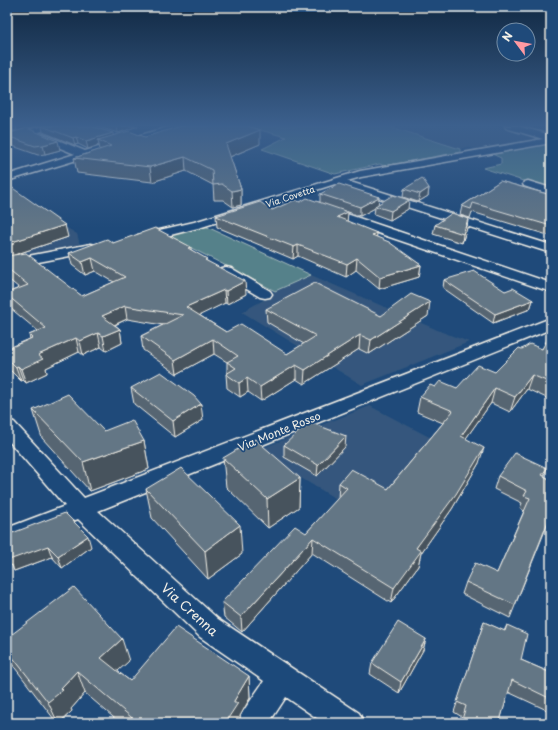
<svg xmlns="http://www.w3.org/2000/svg" width="558" height="730" font-family="'Playpen Sans',sans-serif">
  <rect width="100%" height="100%" fill="#1f4a7a"/>
  <filter id="ink" filterUnits="userSpaceOnUse"><feTurbulence type="fractalNoise" baseFrequency=".025" numOctaves="2"/><feDisplacementMap in="SourceGraphic" scale="8" xChannelSelector="R" yChannelSelector="G"/><feConvolveMatrix kernelMatrix="1 2 1 2 8 2 1 2 1" color-interpolation-filters="sRGB"/></filter>
  <g filter="url(#ink)">
    <path fill="#34577d" d="M388,126H493L541,137V139L477,149L466,147L460,149Z
      M7,192L77,234L80,245L7,261Z
      M311,275L442,332L469,342L362,385L242,312L267,298L275,291Z
      M370,406L479,463L452,509L423,550L255,451Z"/>
    <path fill="#54818a" stroke="#a4b9b9" d="M245,126H388L460,149V152L384,166L380,164L335,174L262,149L286,137Z
      M551,143V190L483,168L501,164V158L492,154Z
      M205,226L311,275L275,291L170,237L172,235Z"/>
    <g fill="none" stroke-linecap="round" stroke-linejoin="round">
      <g stroke="#f4f1e8" stroke-width="3">
        <path id="minor" d="M45,126H58L57,128L38,132L85,151L172,126H184L183,128L7,181V175L75,154L26,134L24,132L26,130Z
          M505,126H517L551,135V143L361,177L347,181L551,245V253L335,184L202,227L143,242L138,241L137,238L138,235L194,222L360,171L543,139L506,128Z
          M528,181L551,188V195L524,186L523,184L524,182Z
          M326,207L551,283V292L322,214L320,211L322,208Z
          M91,244L96,245L98,248L96,251L7,268V260Z
          M226,267L231,268L270,291L272,294L270,297L265,298L260,297L221,274L219,271L221,268Z
          M551,318V329L98,511L218,619L359,713L364,723H324L286,697L269,723H237L242,713L264,681L200,637L78,519L7,547V528L65,506L7,439V420L14,422L84,498Z"/>
      </g>
      <use href="#minor" fill="#1f4a7a" fill-rule="evenodd"/>
    </g>
    <path fill="#566572" stroke="#f4f1e8" d="M7,126H41L28,129L60,150L45,154L38,155L7,144V129L14,132L16,131L7,128Z
      M42,126H90L113,136L260,144L230,157L241,189V205L233,207L223,200H214L213,185L186,171L152,182L77,173L74,158L100,150L99,145L88,149L78,144L75,145L43,132Z
      M96,126H138L118,133Z
      M500,181L551,195V236L472,212L470,218L460,215L462,206Z
      M7,184L68,237L17,254L82,296L114,282L95,271L85,275L72,265L69,253L113,243L191,247V250L207,261L246,294L227,304L225,303L199,315L226,332L287,354L304,344L267,322L266,309L381,316H428L369,354L359,349L304,384L296,379L261,401L248,392L240,397L227,388L226,374L227,373V362L214,354L177,374L143,350L141,336L163,325L127,319L115,325L120,329L122,343L106,351L101,347L83,355L79,352L46,368L47,373L26,383L23,380L21,381L7,367V349L30,339L29,335L38,331L9,307L7,299V293L19,288L7,278Z
      M429,188L428,196L418,202L403,197L404,189Z
      M320,194L379,197L378,204L408,209L390,220L374,214L375,208L360,216L348,212L347,221L376,237L421,265L419,277L379,289L356,270L346,277L298,256L293,259L217,227L216,216L272,210L300,202H320Z
      M468,219L467,228L462,243L433,234L435,225Z
      M444,280L505,291L533,300L530,309L493,323L443,288Z
      M551,336V400L527,389L510,412L491,403L466,438L479,463L452,509L421,553L418,566L391,603L312,553L242,632L224,617L222,602L306,533L338,499L339,483L388,489L443,423L417,412L420,397L435,387L457,388L495,372L522,349H542Z
      M131,388L203,420L175,437L134,404Z
      M33,410L104,431L144,441L149,469L90,491L42,438Z
      M284,445L345,447L317,476L284,457Z
      M223,458L300,478L299,507L268,528L226,487Z
      M547,468L544,476L551,480V524L548,523L510,618L462,594L466,582L497,573L524,511L520,508L522,503L494,489L498,476Z
      M146,489L242,554L208,579L152,518Z
      M7,535L91,547L62,568L52,557L14,571L12,565L7,567Z
      M484,622L504,631L507,625L521,660L549,672L551,665V712L508,692L500,721L503,723H460L462,717L454,712Z
      M7,638L129,661L117,671L130,681L249,676L250,698L240,716V723H120L85,693L71,709L72,711L59,723H57L12,664L7,654Z
      M426,639L423,650L399,693L370,674L372,663Z"/>
    <path fill="#46535d" stroke="#f4f1e8" d="M16,126H41L17,131Z
      M117,126H138L118,133Z
      M260,130V144L227,158L226,144Z
      M113,133L114,141L98,140L99,145L88,149L86,141Z
      M76,137L78,144L75,145L73,138Z
      M58,141L60,150L45,154L43,145Z
      M185,157L186,171L152,182L150,167Z
      M429,188L428,196L418,202L420,194Z
      M241,189V205L233,207L232,191Z
      M379,197L378,206H375V208L360,216V207Z
      M409,200L408,209L390,220L391,211Z
      M348,212L347,223L337,217Z
      M468,219L467,228L462,243L463,234Z
      M65,225L68,237L17,254L7,258V245L12,242Z
      M377,233L376,244L372,235Z
      M298,245V256L293,259L294,247Z
      M92,258L95,271L85,275L82,262Z
      M357,258L356,270L346,277L347,264Z
      M421,265L419,277L379,289L380,277Z
      M245,281L246,294L227,304L226,291Z
      M224,290L225,303L188,321L186,307Z
      M533,300L530,309L493,323L495,314Z
      M430,302L428,316L369,354L371,340Z
      M125,306L127,319L105,329L102,316Z
      M120,329L122,343L106,351L103,336Z
      M98,333L101,347L83,355L80,341Z
      M360,335L359,349L304,384L305,370Z
      M76,338L79,352L46,368L47,373L26,383L21,369L38,355Z
      M213,339L214,354L177,374L175,360Z
      M296,365V379L261,401L260,387Z
      M18,366L23,380L21,381L16,367Z
      M532,375L527,389L510,412L515,397Z
      M247,378L248,392L240,397L239,383Z
      M495,388L491,403L457,451L461,436Z
      M201,404L203,420L175,437L173,421Z
      M346,436L345,447L317,476L318,465Z
      M144,441L149,469L90,491L83,462Z
      M484,448L479,463L452,509L421,553L418,566L391,603L394,588L416,548Z
      M300,478L299,507L268,528L267,499Z
      M240,525L242,554L208,579L205,551Z
      M88,536L91,547L62,568L58,556Z
      M313,538L312,553L242,632L241,617Z
      M48,546L52,557L14,571L12,565L7,567V554Z
      M122,639L129,661L108,680L101,658Z
      M426,639L423,650L399,693L401,682Z
      M77,671L85,693L71,709L72,711L59,723H58L48,702Z
      M249,676L250,698L240,716V723H225L234,701Z"/>
    <path fill="#647685" stroke="#f4f1e8" d="M42,126H90L113,133L86,141L76,137L73,138Z
      M181,126H247L260,130L226,144L241,189L232,191L222,184L213,185L212,170L185,157L150,167L74,158L111,146L98,140L129,131L145,137Z
      M27,128L58,141L43,145L35,146L7,136V129L14,132Z
      M422,178L429,188L420,194L404,189Z
      M500,181L551,195V226L473,203L471,209L462,206Z
      M7,184L65,225L12,242L14,244L7,245Z
      M339,184L379,197L360,207L320,194Z
      M393,195L409,200L391,211L375,206Z
      M307,198L348,212L337,217L377,233L372,235L389,242L421,265L380,277L357,258L347,264L298,245L294,247L216,216L260,202L272,210L295,200L300,202Z
      M452,213L468,219L463,234L435,225Z
      M155,228L191,247L188,248L207,259L205,260L245,281L226,291L224,290L186,307L226,332L241,324L287,354L316,336L266,309L315,283L381,316L411,294L430,302L371,340L360,335L305,370L296,365L260,387L247,378L239,383L226,374L236,368L227,362L238,356L213,339L175,360L141,336L183,315L125,306L102,316L120,329L103,336L98,333L80,341L76,338L38,355L43,359L21,369L18,366L16,367L7,358V349L32,338L29,335L46,328L7,295V293L28,285L7,268V256L26,253L82,296L125,277L92,258L82,262L69,253L107,239L113,243Z
      M474,271L505,291L513,288L533,300L495,314L444,280Z
      M549,336H551V383L532,375L515,397L495,388L461,436L484,448L456,494L416,548L421,551L394,588L313,538L241,617L222,602L295,526L306,533L347,488L339,483L351,469L388,489L453,411L420,397L430,385L435,387L440,381L457,388L478,365L495,372L519,348L522,349L530,344L542,349Z
      M161,372L194,396L201,404L173,421L131,388Z
      M68,394L104,431L132,420L144,441L83,462L33,410Z
      M309,422L346,436L318,465L284,445Z
      M255,439L300,478L267,499L223,458Z
      M515,453L547,468L542,475L551,480V514L515,605L466,582L475,563L497,573L530,498L524,496L527,491L498,476Z
      M181,468L240,525L205,551L146,489Z
      M65,513L88,536L58,556L48,546L9,560L7,554V535Z
      M74,587L122,639L101,658L130,681L176,627L249,676L234,701V703H238L225,723H138L77,671L61,688L63,690L48,702L7,650V638Z
      M398,622L426,639L401,682L372,663Z
      M484,622L505,631L507,625L527,634L521,660L551,673V699L512,680L500,721L503,723H461L466,706L457,702Z
      M7,715L12,723H7Z
      M287,719L292,723H285Z"/>
  </g>
  <linearGradient id="sky" x2="0" y2="1"><stop stop-color="#112943"/><stop offset="0.55" stop-color="#3c608d"/><stop offset="1" stop-color="#3c608d" stop-opacity="0"/></linearGradient>
  <rect width="558" height="228" fill="url(#sky)"/>
  <g text-anchor="middle" dominant-baseline="central" stroke-width="3.5" stroke-linejoin="round" paint-order="stroke">
    <g font-size="9" fill="#f4f1e8" stroke="#1f4a7a">
      <text transform="translate(290 196) rotate(-18)">Via Covetta</text>
    </g>
    <g font-size="11" fill="#f4f1e8" stroke="#1f4a7a">
      <text transform="translate(279 431) rotate(-22)">Via Monte Rosso</text>
    </g>
    <g font-size="13" fill="#f4f1e8" stroke="#1f4a7a">
      <text transform="translate(190 609) rotate(42)">Via Crenna</text>
    </g>
  </g>
  <rect width="558" height="730" fill="none" stroke="#1f4a7a" stroke-width="24"/>
  <rect x="12" y="12" width="534" height="706" fill="none" stroke="#f4f1e8" stroke-width="1.5" filter="url(#ink)"/>
  <g transform="translate(516 42) rotate(302)"><circle r="19" fill="#1f4a7a" stroke="#748da6"/>
  <path d="M0-3L7 15L0 10L-7 15Z" fill="#ff9aa2"/>
  <text y="-6" font-size="11" font-weight="bold" text-anchor="middle" fill="#f4f1e8">N</text>
  </g>
</svg>
